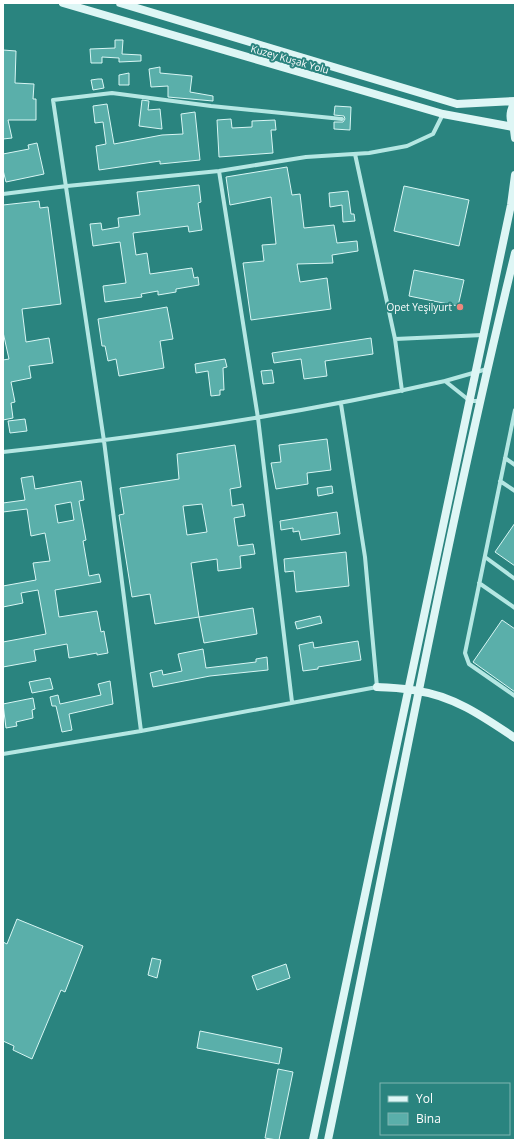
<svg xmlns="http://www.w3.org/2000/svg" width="518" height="1143" font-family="'Open Sans',sans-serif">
  <rect width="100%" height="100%" fill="#2a847f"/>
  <path fill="#5aafaa" stroke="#d8f6f4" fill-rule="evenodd" d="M115,40H123L122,54L141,55V61L119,62V58L102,57V63H91L90,49L115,48Z
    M3,50L16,51L15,83L34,84L33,99H36V120H8L12,138L3,139Z
    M160,67V73L192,76L190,92L213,96V101L168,97V86L151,87L149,69Z
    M129,73V85H119V75Z
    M98,79H102L104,88L93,90L91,80Z
    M142,100L149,101L148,110L160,109L162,129L139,126Z
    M107,104L114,144L162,135L183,134L181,114L195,112L200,160L160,164V161L99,170L96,146L106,144L103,122L95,123L93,106Z
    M335,106L351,107L350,130L334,129V122H343L345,119L344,116L334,115Z
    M231,119L232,128L252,127V121L275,120L276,130H271L273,153L219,157L217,120Z
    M37,143L44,174L6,182L3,170V154L29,149L28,145Z
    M287,167L292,195L300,194L304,228L334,225L337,243L357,241L358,251L332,255L333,263L297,264L300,282L327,278L331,309L251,320L243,263L264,261L262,245L276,244L271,197L230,205L226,177Z
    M199,185L201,202L198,203L202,230L189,232L188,226L133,233L136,255L147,253L150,274L192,268L194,278L198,277L199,285L176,289V292L158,295V291L141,294L142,297L105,302L103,286L126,283L120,242L93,246L90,224L101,223L102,230L119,227L118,218L140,215L137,192Z
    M404,186L469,200L459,246L394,231Z
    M348,191L351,214H354L355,221L343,222L342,205L330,207L329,193Z
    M39,201L40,208L48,207L61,304L22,309L26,342L49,338L53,363L29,366L31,378L11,382L15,402L11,403L13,418L3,420V360L9,359L3,332V205Z
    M414,270L464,280L458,306L409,296Z
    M167,307L173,339L160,341L164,368L119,376L116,359L108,361L105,346H102L98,319Z
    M371,338L373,354L325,361L327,376L304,379L301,359L274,363L272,353Z
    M225,359L227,367L223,368L224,390H220V395L211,396L208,371L196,373L195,364Z
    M272,370L274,383L263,384L261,371Z
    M25,419L27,431L10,433L8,421Z
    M327,439L331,470L307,473L308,484L276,489L271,463L281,462L279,445Z
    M235,445L241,487L230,489L232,506L243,504L245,516L234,518L238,546L253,544L255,554L240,556L241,568L218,571L217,559L191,563L199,617L155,624L150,594L132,597L119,515L124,514L120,488L179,479L177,454ZM202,504L207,532L187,535L183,506Z
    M33,476L35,489L81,481L84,500L79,501L86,540L83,541L89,576L99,574L101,582L55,590L59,617L97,611L101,632L104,631L108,653L97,655V653L69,658L67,644L34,650L36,661L3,667V642L46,634L38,590L21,593L23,603L3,607V586L36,580L33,563L50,561L45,533L31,536L27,509L3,512V503L25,500L21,478ZM71,502L74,520L58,523L55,505Z
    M332,486L333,493L318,496L317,488Z
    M337,512L340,534L301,540L299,531L293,532V528L281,530L280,521Z
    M515,523V566L495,552Z
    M346,552L349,586L296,592L294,571L285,572L284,559Z
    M253,608L257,634L204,643L199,617Z
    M320,616L322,623L297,629L295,622Z
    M502,620L515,629V692L473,662Z
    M358,641L361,660L318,667V669L303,671L299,645L313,642L314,648Z
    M203,649L206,668L256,662V659L267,657L268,670L210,676L153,687L150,673L162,670L163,675L182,671L178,654Z
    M50,678L53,689L32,693L29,682Z
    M110,681L113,704L69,714L72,730L62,732L56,706H52L50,697L58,695L60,704L101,695L98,684Z
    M33,698L35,709L32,710L33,718L16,722L17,726L6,728L3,704Z
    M17,919L83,946L65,992L61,990L32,1059L13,1050L14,1046L3,1041V942L7,944Z
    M152,958L161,960L157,978L148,975Z
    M286,964L290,978L257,990L252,976Z
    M200,1031L282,1048L279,1064L197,1048Z
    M278,1069L293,1072L279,1140H277L265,1138Z"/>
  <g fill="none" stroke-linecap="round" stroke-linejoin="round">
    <path stroke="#b5e7e3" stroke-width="4" d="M355,154L395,339L402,391
      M219,171L258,418L292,702
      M3,194L67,186L219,171L306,157L369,153L407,146L433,134L443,114
      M395,339L483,335
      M481,401H470L445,381L487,369
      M515,410L465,653L469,664L515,696
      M3,452C152,436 299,414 445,381
      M505,458L515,465
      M500,481L515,491
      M485,557L515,579
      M479,583L515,608
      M141,731L104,441L53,100L112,93L211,106L342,119
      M3,754L141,731L377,687L365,557L341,404"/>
    <path stroke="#def6f5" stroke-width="8" d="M63,3L443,114L513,127
      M120,3L457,104L515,101
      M514,130L515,138
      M515,130C509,120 509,112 515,102
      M377,687C391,688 404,688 418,691C454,696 485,718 515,738
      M313,1140L511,205L515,175
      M328,1140C390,844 443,547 515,253"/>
  </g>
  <circle fill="#ed887d" stroke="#2a847f" stroke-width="1.5" cx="460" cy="307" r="4"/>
  <g text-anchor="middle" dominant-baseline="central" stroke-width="4" stroke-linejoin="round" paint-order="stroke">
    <g font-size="10" fill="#fff" stroke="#2a847f">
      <text transform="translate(290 59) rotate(16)">Kuzey Kuşak Yolu</text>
    </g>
    <g font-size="10" fill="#fff" stroke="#2a847f" text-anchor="end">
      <text x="452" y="307">Opet Yeşilyurt</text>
    </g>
  </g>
  <rect width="518" height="1143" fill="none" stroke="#ffffff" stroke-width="8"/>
  <rect x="380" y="1083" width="130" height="52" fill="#2a847f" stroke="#7fb5b2"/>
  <rect x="388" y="1096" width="20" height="6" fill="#def6f5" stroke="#7fb5b2"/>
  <text x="416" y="1103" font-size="12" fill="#ffffff">Yol</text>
  <rect x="388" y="1113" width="20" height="12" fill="#5aafaa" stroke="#7fb5b2"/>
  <text x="416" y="1123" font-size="12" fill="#ffffff">Bina</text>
</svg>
